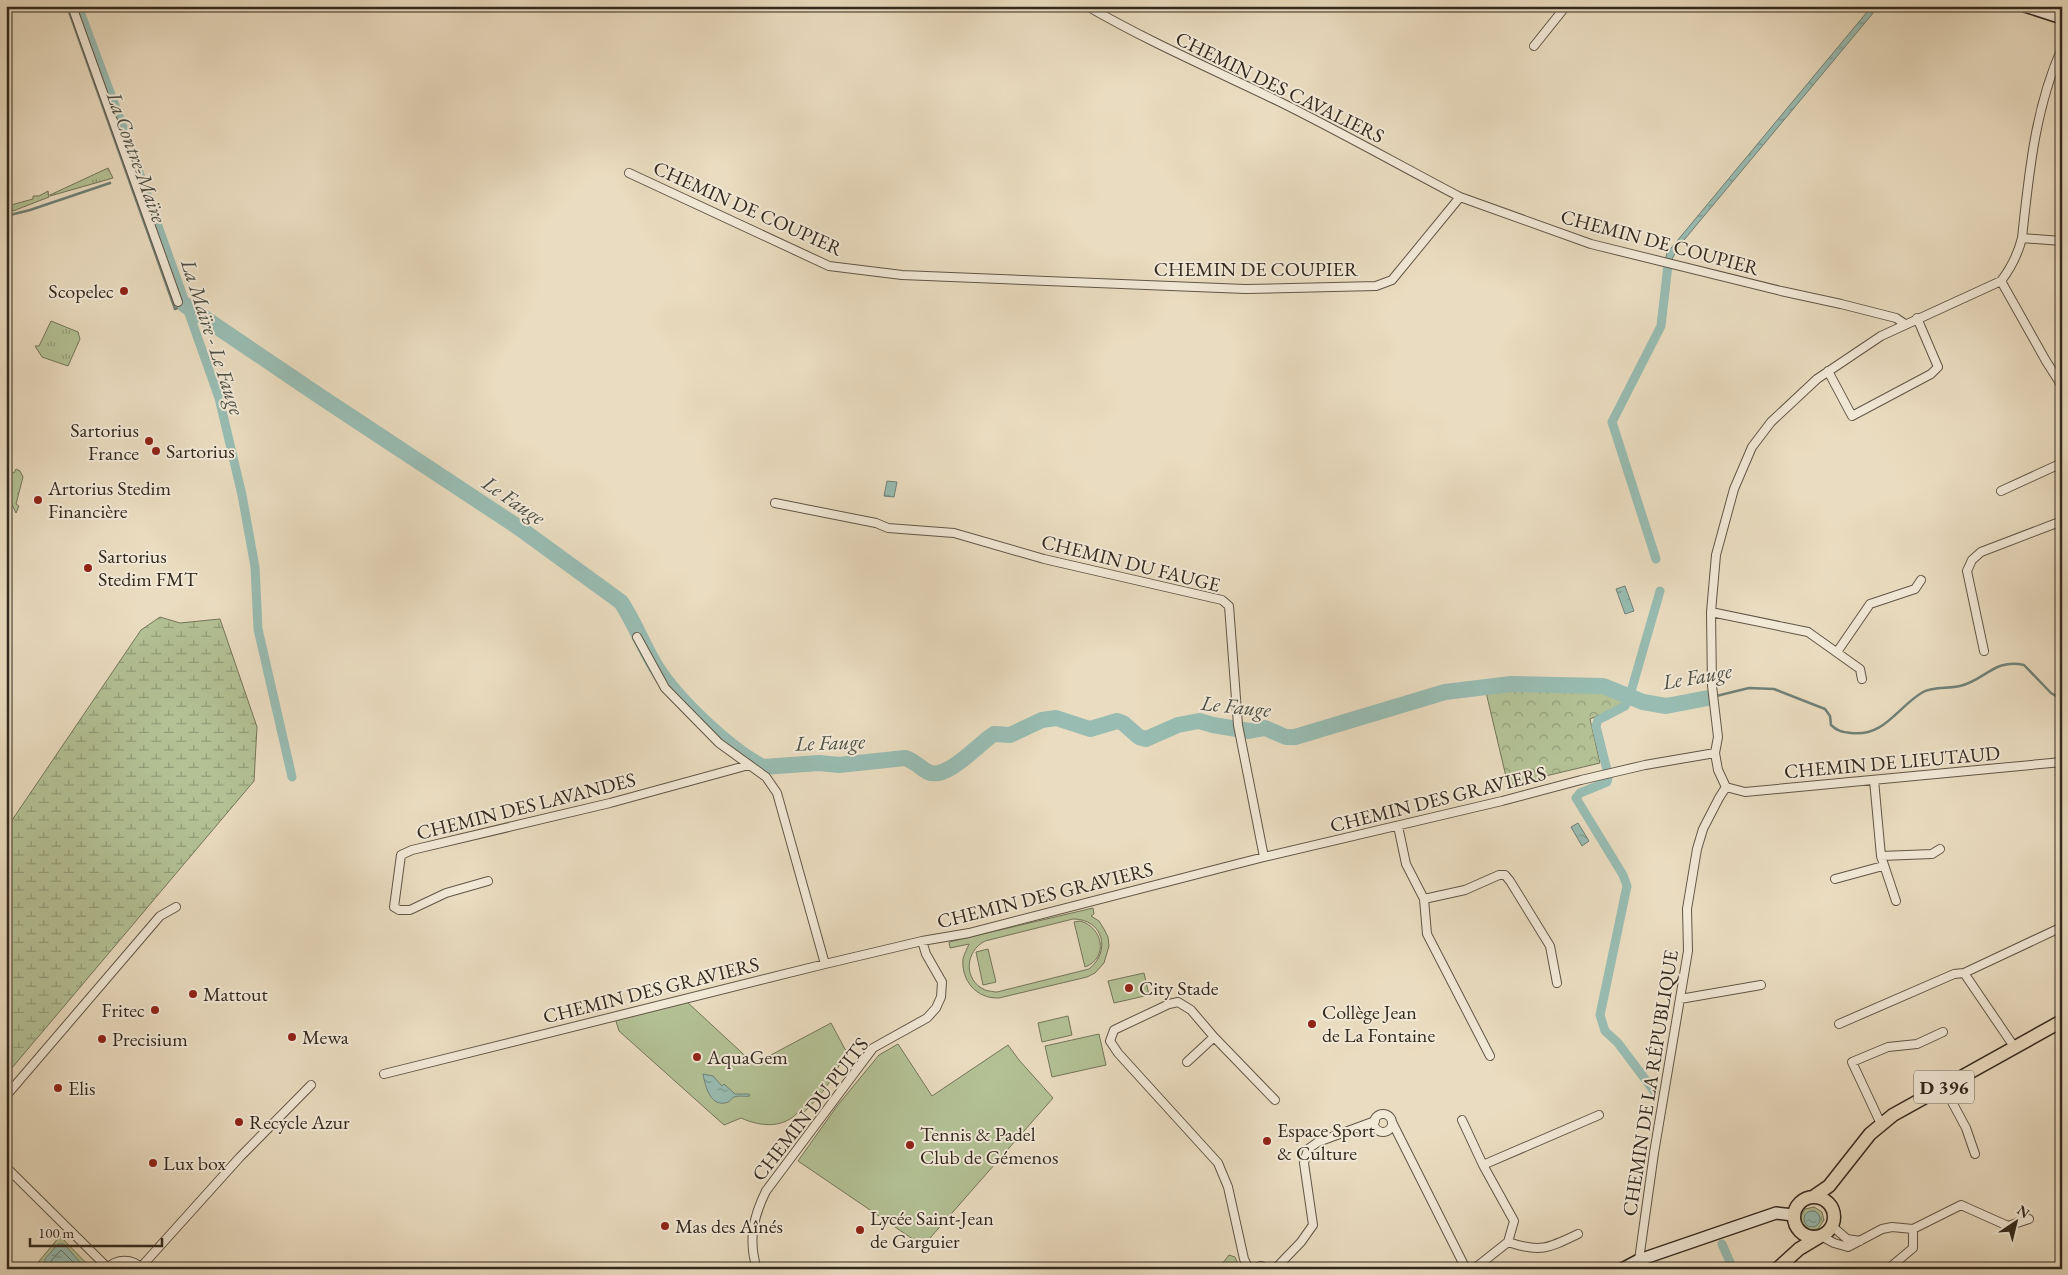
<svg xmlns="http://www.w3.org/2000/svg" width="2068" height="1275" font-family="'EB Garamond',serif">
  <defs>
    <pattern id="grass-tufts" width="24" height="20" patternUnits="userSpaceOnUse" patternTransform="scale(1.25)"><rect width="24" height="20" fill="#b3c195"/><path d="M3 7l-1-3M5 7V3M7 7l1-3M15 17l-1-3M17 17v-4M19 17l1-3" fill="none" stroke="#929d79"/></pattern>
    <pattern id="wetland-marsh" width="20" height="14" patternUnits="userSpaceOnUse" patternTransform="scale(1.25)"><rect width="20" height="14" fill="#b3c195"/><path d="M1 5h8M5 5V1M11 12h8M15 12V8" fill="none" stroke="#929d79"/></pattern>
    <pattern id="park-crowns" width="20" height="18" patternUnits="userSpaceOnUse" patternTransform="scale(1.25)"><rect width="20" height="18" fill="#b3c195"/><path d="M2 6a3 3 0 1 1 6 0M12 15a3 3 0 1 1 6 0" fill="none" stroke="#929d79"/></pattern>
    <pattern id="water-ripples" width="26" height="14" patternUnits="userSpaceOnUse" patternTransform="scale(1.25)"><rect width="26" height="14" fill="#98bcb2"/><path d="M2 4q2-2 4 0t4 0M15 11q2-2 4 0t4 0" fill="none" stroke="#7d9990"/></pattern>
  </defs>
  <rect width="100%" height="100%" fill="#eadcc0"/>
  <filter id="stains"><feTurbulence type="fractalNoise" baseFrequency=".004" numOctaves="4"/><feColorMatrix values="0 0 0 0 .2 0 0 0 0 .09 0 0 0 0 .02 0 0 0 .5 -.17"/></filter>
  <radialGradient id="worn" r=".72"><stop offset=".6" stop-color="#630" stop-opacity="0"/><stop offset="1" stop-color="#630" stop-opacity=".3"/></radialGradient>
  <path fill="url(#grass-tufts)" stroke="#73755a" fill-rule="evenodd" d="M108,168L113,178L50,196V195Z
    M48,191L49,197L13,211L11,205L33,199V196H39Z
    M51,321L78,332L80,339L68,366L42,357L35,346H39Z
    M16,469L20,471L23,477L16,504L19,506L16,513L8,496L6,486L10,484L6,478L8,471L14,473Z
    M1814,1207L1822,1212L1824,1220L1818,1229L1810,1230L1802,1223L1801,1216L1805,1209ZM1813,1211C1821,1213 1822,1222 1815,1226L1805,1223V1215Z
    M60,1236L92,1269H38L35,1266Z"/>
  <path fill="url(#wetland-marsh)" stroke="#73755a" d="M160,617L180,623L220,619L257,727L254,781L6,1075V829L141,630Z"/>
  <path fill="url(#park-crowns)" stroke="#73755a" d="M1520,684L1600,687L1626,698L1621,706L1590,719L1600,763L1508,785L1485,688Z"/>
  <path fill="#b3c195" stroke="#73755a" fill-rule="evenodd" d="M1093,908L1094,914L1091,916L1099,921L1104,929L1108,937L1109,946L1104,963L1095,973L1087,977L999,998C977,999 961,981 963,959C964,954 967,949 969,944L950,948L949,942ZM1073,919C1104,919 1111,952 1089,969L997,992C994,992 989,991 985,990C963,980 965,951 985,941Z
    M1080,921C1103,927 1109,958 1085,967L1074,922Z
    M988,949L996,982L983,985L976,952Z
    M1144,973L1149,995L1114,1003L1108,981Z
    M686,1001L754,1064L831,1023L846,1051C836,1074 823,1095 803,1113L800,1110C785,1129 761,1127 741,1118L724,1125L619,1031L615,1018Z
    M1068,1016L1072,1035L1042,1042L1038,1023Z
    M1099,1034L1106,1065L1052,1077L1045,1046Z
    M898,1044L932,1096L1008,1045L1019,1060L1053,1098L923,1246L798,1161L837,1106L879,1055Z
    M1229,1255L1235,1257L1240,1269H1218Z"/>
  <path fill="url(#water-ripples)" stroke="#708177" d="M1872,6H1879L1679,246L1671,261L1665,260L1667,253Z
    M887,481L897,482L894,497L884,496Z
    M1625,586L1634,611L1625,614L1616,589Z
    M1578,823L1589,841L1582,846L1571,827Z
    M703,1074L713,1076L722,1086L724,1084L735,1094H749L750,1096C745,1097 738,1095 734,1097C732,1098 730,1101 728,1102C711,1109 705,1086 703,1074Z
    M1804 1219a8 8 0 1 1 16 0a8 8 0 1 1-16 0Z
    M58,1244H64L86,1269H50L45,1264V1259Z"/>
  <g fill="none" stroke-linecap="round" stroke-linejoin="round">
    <path stroke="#667268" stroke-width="1" d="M53,1269L51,1261L61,1250L80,1269"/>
    <path stroke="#708177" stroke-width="2.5" d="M67,6L175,309L185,305
      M6,216L30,210L110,183
      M1708,698L1749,688L1774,689L1825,709L1830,716L1831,725C1837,731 1842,732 1851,733C1885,737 1897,707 1923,692C1934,686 1948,689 1960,686C1985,680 1995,658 2024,665L2051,693L2056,696H2062"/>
    <path stroke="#98bcb2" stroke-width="9" d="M78,6L124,130L219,398L242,495L255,567L258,629L292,777
      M1656,559L1612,422L1661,326L1668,265
      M1630,695L1660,591
      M1602,718L1625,706L1628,699
      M1598,720L1596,726L1607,770
      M1608,778L1607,782L1580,793L1576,798L1623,875L1627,886L1600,1015L1605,1031L1618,1043L1654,1091
      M1722,1244L1733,1269"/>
    <path stroke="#98bcb2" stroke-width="16" d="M185,305L321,397L518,527L621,602C635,623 643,646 656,667C676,699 729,750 763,767L819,763L839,765L905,758C915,761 920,768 928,772C947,781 979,743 994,734L1010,735L1042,720L1056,718L1090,729L1117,721L1123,723L1139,737L1146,739L1178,725L1199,721L1213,725L1249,731L1265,728L1286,737H1295L1445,692L1511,684L1603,686L1643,702L1666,706L1708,698"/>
    <g stroke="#615646" stroke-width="10">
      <path id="street" d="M72,6L178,302
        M1087,6C1149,42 1214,70 1278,101C1339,131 1399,165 1460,197
        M1534,46L1566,6
        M629,173L829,266L902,275L1245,289L1376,286L1392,280L1460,197L1591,244L1781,291L1841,304L1896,318L1905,324
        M2022,238L2062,241
        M2001,281L2046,361L2062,386
        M1828,371L1852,416L1931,374L1938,367L1917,318
        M2001,491L2062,463
        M775,503L876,523L888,528L954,533L1044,559L1222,600L1229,606L1238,725L1264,857
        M1711,612L1808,632L1860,669L1862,679
        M637,637L665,688L719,743L766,777L777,793L825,964
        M1984,651L1967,571L1972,560L1981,552L2062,521
        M1837,652L1870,604L1915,589L1921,580
        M1874,780L1881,856L1896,901
        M1726,787L1718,770L1715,753L1718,737L1712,686L1711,612L1716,555L1734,489L1752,447L1771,422L1817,379L1881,336L2001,281C2011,268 2018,254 2022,238C2029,173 2035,108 2062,48
        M1726,787L1745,792L2062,762
        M1398,826L1406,864L1424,899L1427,934L1490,1056
        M1881,856L1932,854L1940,849
        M1835,879L1883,866
        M488,881L446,893L410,910H399L394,907L401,855L412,850L610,803L749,765
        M1424,899L1465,890L1499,875H1505L1510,881L1550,946L1557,983
        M1964,973L2062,927
        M1680,999L1761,985
        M1839,1024L1954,974L1964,973L2015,1048
        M1214,1037L1275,1100
        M1187,1062L1214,1037L1191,1010L1178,1002L1169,1004L1114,1030L1110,1041L1118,1053L1218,1163L1228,1187L1244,1259L1249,1269
        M384,1074L825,964L922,941L969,933L1264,857L1502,801L1581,780L1645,765L1715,753
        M1944,1087L1966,1128L1975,1154
        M6,1096L160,916L176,907
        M1374 1123a9 9 0 1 1 18 0a9 9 0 1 1-18 0Z
        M1462,1120L1483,1165L1514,1221L1508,1242L1474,1269
        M1392,1122L1466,1269
        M1881,1124L1852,1062L1888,1047L1917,1044L1943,1032
        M1483,1165L1599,1115
        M6,1167L107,1267
        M1832,1226L1847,1239L1860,1241
        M1821,1236L1834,1243L1848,1247L1882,1229L1892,1227L1913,1229L1961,1205L2008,1226L2029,1219
        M1508,1242C1540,1253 1549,1248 1578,1234
        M141,1267L240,1157L311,1085
        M1638,1267L1654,1153L1688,951L1687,909L1697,849L1703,829L1719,798L1726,787
        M106,1269C117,1258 132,1258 143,1269
        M757,1269C748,1241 753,1217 766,1191L873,1048L927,1018L936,1008L941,997L942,982L926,954L922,941
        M1253,1269L1261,1266L1267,1269
        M1275,1269L1301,1242L1313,1225L1304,1163L1308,1149L1318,1142L1375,1121
        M1888,1269L1913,1248V1229"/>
    </g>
    <g stroke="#33291e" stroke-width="14">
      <path id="secondary" d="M2025,6L2062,18
        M1622,1269L1639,1260L1776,1213L1793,1215"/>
    </g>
    <g stroke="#33291e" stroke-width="15">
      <path id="primary" d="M1794 1217a20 20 0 1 1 40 0a20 20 0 1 1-40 0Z
        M1813,1197L1829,1186L1870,1134L1893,1115L2062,1021
        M1777,1269L1799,1249L1819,1237"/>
    </g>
    <use href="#street" stroke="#f1e8d6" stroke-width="8"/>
    <use href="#secondary" stroke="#f1e8d6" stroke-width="11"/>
    <use href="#primary" stroke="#eadcc0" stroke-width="12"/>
  </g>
  <g fill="#8f2418" stroke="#f1e8d6" stroke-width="2">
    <circle cx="124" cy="291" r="5"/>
    <circle cx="149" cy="441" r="5"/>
    <circle cx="156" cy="451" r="5"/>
    <circle cx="38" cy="500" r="5"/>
    <circle cx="88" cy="568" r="5"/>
    <circle cx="1129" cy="988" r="5"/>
    <circle cx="193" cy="994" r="5"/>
    <circle cx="155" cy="1010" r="5"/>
    <circle cx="1312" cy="1024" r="5"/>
    <circle cx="292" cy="1037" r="5"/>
    <circle cx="102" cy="1039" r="5"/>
    <circle cx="697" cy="1057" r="5"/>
    <circle cx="58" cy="1088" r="5"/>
    <circle cx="239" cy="1122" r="5"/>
    <circle cx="1267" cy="1141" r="5"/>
    <circle cx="910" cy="1145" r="5"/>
    <circle cx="153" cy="1163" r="5"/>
    <circle cx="665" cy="1226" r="5"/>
    <circle cx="860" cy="1230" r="5"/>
  </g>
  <g text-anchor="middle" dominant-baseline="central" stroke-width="4" stroke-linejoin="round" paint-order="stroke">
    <rect fill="#f1e8d6" stroke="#6c6255" stroke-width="1" x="1914" y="1070.5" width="60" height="33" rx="4"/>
    <g font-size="19" font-weight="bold" fill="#33291e">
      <text x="1944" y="1087">D 396</text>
    </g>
    <g font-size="20" fill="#33291e" stroke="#f1e8d6">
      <text transform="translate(1280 87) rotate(26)">CHEMIN DES CAVALIERS</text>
      <text transform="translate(748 208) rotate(24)">CHEMIN DE COUPIER</text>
      <text transform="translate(1660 242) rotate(15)">CHEMIN DE COUPIER</text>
      <text x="1256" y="269">CHEMIN DE COUPIER</text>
      <text transform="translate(1131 563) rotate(14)">CHEMIN DU FAUGE</text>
      <text transform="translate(1892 762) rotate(-5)">CHEMIN DE LIEUTAUD</text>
      <text transform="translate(1438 799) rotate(-14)">CHEMIN DES GRAVIERS</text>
      <text transform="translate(526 806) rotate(-14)">CHEMIN DES LAVANDES</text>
      <text transform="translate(1045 895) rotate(-14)">CHEMIN DES GRAVIERS</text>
      <text transform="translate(651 990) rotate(-14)">CHEMIN DES GRAVIERS</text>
      <text transform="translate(1650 1083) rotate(-81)">CHEMIN DE LA RÉPUBLIQUE</text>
      <text transform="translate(810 1109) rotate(-52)">CHEMIN DU PUITS</text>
    </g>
    <g font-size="20" fill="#33291e" stroke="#f1e8d6" text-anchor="start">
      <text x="114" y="291" text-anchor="end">Scopelec</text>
      <text x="139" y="430" text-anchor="end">Sartorius<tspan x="139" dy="23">France</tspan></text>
      <text x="166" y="451">Sartorius</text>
      <text x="48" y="488">Artorius Stedim<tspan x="48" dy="23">Financière</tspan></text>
      <text x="98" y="556">Sartorius<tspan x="98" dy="23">Stedim FMT</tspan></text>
      <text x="1139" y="988">City Stade</text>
      <text x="203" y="994">Mattout</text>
      <text x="145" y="1010" text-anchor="end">Fritec</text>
      <text x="1322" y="1012">Collège Jean<tspan x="1322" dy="23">de La Fontaine</tspan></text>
      <text x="302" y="1037">Mewa</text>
      <text x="112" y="1039">Precisium</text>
      <text x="707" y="1057">AquaGem</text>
      <text x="68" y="1088">Elis</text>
      <text x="249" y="1122">Recycle Azur</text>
      <text x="1277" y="1130">Espace Sport<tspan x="1277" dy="23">&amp; Culture</tspan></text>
      <text x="920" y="1134">Tennis &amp; Padel<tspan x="920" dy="23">Club de Gémenos</tspan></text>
      <text x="163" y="1163">Lux box</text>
      <text x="870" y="1218">Lycée Saint-Jean<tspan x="870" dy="23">de Garguier</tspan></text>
      <text x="675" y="1226">Mas des Aînés</text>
    </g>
    <g font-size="21" font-style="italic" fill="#4c4e43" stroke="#f1e8d6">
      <text transform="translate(137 157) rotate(70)">La Contre-Maïre</text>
      <text transform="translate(213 337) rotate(72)">La Maïre - Le Fauge</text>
      <text transform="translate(514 500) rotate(34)">Le Fauge</text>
      <text transform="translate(1697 676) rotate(-10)">Le Fauge</text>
      <text transform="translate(1236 706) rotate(6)">Le Fauge</text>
      <text transform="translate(830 742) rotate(-2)">Le Fauge</text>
    </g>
  </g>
  <rect width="2068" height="1275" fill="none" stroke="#eadcc0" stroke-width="25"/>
  <rect x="8" y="8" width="2053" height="1260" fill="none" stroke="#33291e" stroke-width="2.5"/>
  <rect x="12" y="12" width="2043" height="1250" fill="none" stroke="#33291e"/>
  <g transform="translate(2016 1222) rotate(35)" stroke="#f1e8d6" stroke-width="4" paint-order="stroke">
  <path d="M0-4L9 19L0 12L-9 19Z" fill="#33291e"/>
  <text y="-8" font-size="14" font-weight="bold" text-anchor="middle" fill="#33291e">N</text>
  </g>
  <path d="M30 1238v8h132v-8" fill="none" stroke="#33291e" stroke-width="2.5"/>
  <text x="38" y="1238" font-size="15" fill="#33291e" stroke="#f1e8d6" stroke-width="4" paint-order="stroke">100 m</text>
  <rect width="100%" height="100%" filter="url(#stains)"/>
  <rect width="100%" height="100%" fill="url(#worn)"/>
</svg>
